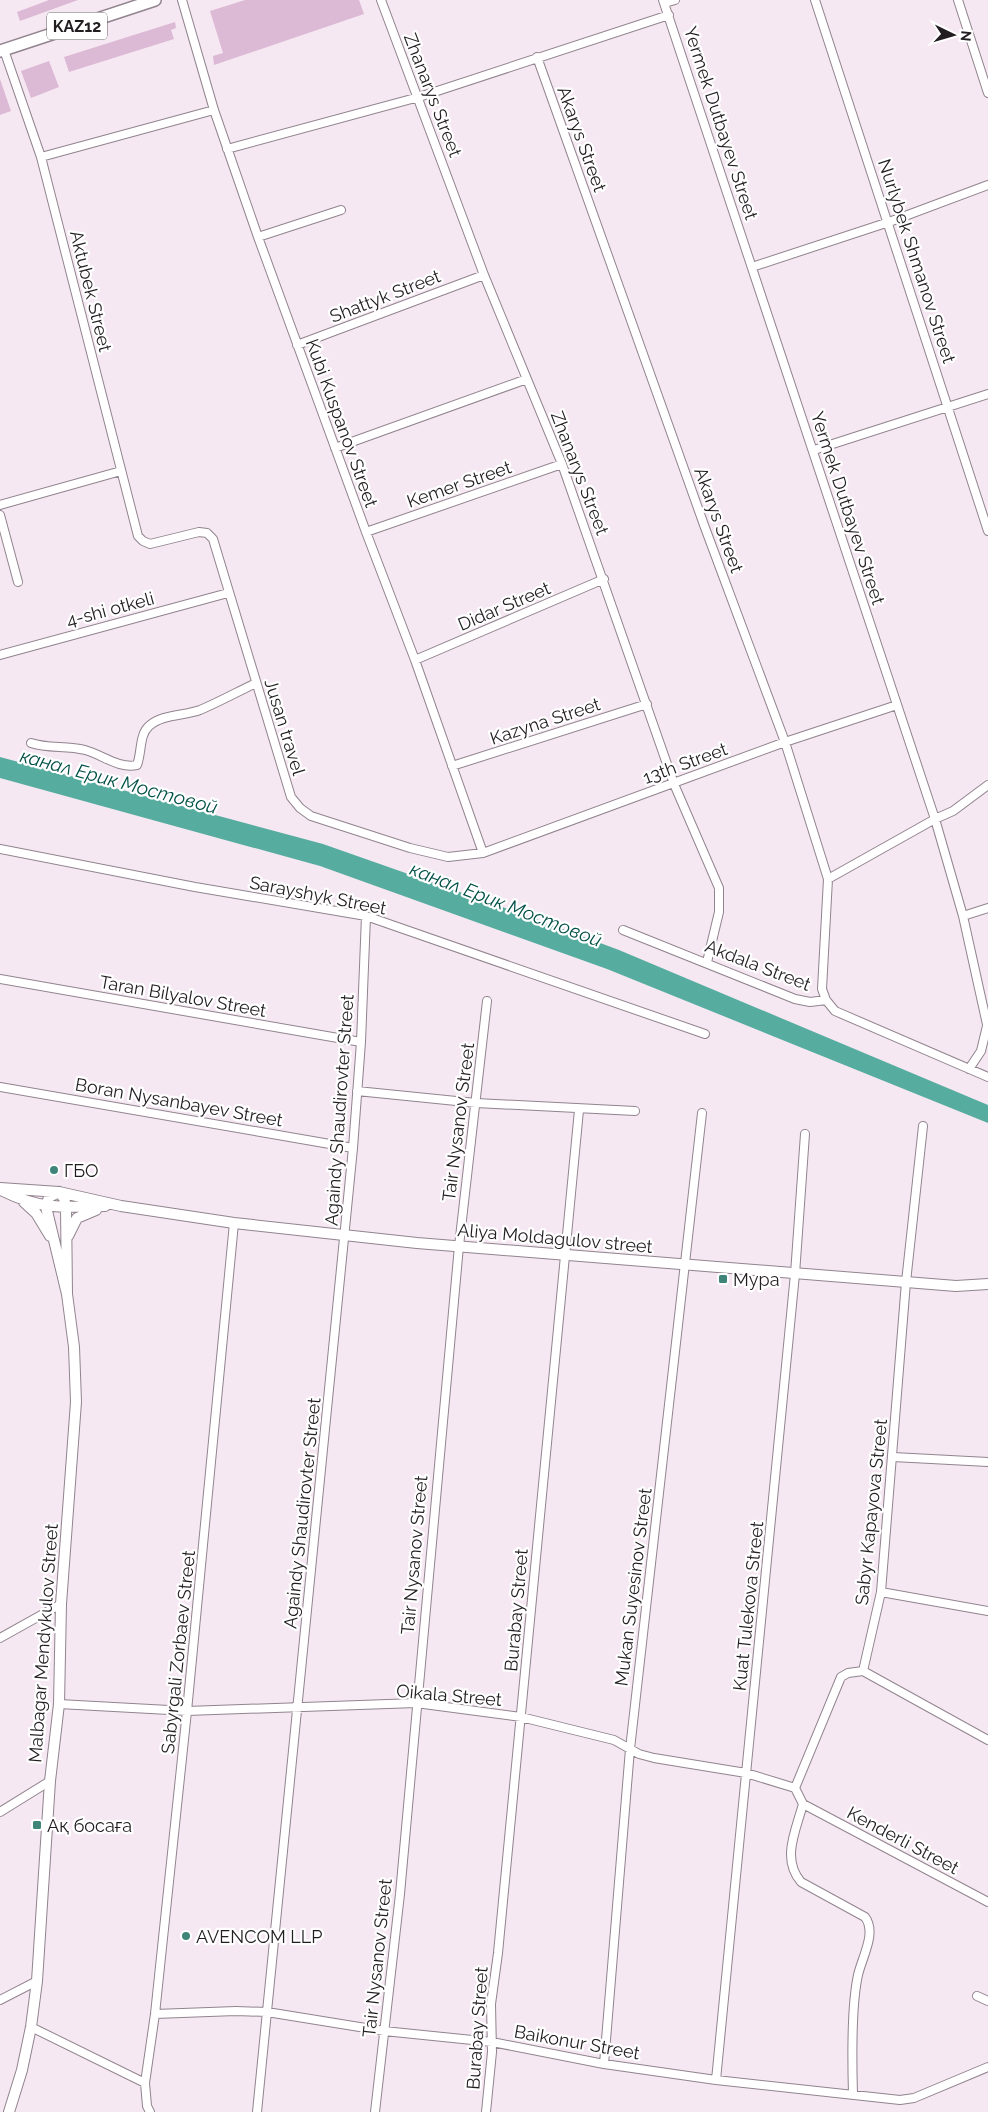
<svg xmlns="http://www.w3.org/2000/svg" width="988" height="2112" font-family="Raleway,sans-serif">
  <rect width="100%" height="100%" fill="#f6e8f3"/>
  <path fill="#dcb9d4" d="M49,0H78L20,21L17,12Z
    M245,0H359L364,14L214,65L213,56L223,53L210,11Z
    M175,22L176,28L171,30L174,39L69,72L64,57Z
    M49,61L59,87L31,98L21,71Z
    M0,79L11,111L0,115Z"/>
  <path fill="#56ad9f" d="M0,757L323,844L528,916L619,950L988,1105V1123L607,969L320,866L0,778Z"/>
  <g fill="none" stroke-linecap="round" stroke-linejoin="round">
    <g stroke="#91848e" stroke-width="10">
      <path id="street" d="M182,0L214,110L258,237L366,532L415,660L483,853
        M381,0L484,275L562,464L674,784L719,888V912L707,962
        M663,0L935,819L963,916L988,1029
        M815,0L988,531
        M958,0L988,93
        M665,3L675,0
        M4,50L41,157L138,536L143,541L150,544L199,532L207,533L213,539L291,797L300,808L311,816L410,848L448,857L483,853L785,742L897,705
        M537,57L704,525L785,742L828,879L822,989L826,1000
        M227,149L419,97L669,15
        M41,157L214,110
        M258,237L341,210
        M752,267L889,222L988,185
        M297,345L484,275
        M335,448L527,379
        M814,450L988,394
        M0,505L121,471
        M0,515L18,582
        M366,532L562,464
        M0,655L228,593
        M415,660L604,579
        M31,743C48,749 67,745 85,750C103,755 119,769 137,765C142,752 139,735 149,726C162,714 184,716 200,710C219,702 237,692 256,683
        M452,766L647,704
        M0,849L195,887L366,916L705,1034
        M828,879L935,819L953,811L988,785
        M963,916L988,908
        M623,930L795,999L810,1002L826,1000L835,1011L988,1077
        M0,979L361,1042
        M969,1069L981,1051L987,1026
        M0,1087L353,1148
        M357,1091L476,1103L635,1111
        M893,1457L988,1462
        M881,1592L988,1611
        M0,1638L61,1604
        M863,1671L988,1740
        M59,1704L187,1711L416,1703L521,1717L614,1740L639,1754L654,1758L746,1773L795,1788
        M803,1804L988,1902
        M0,1812L50,1781
        M977,1996L988,2001
        M0,2000L37,1981
        M155,2014L236,2011L267,2012L384,2031L492,2042L604,2064L716,2080L900,2100L914,2098L988,2067
        M31,2027L145,2083L147,2106L150,2112
        M604,2064L630,1749L702,1113
        M716,2080L795,1274L805,1134
        M145,2083L155,2014L187,1711L234,1223
        M853,2094C852,2060 851,2007 858,1975C862,1957 877,1933 865,1917L801,1882C781,1859 796,1830 803,1804L795,1788L841,1677L848,1673L863,1671L881,1592L906,1282L923,1126
        M257,2112L353,1148L361,1042L366,916
        M375,2112L400,1894L459,1246L487,1001
        M486,2112L492,2052L491,2004L498,1953L579,1110"/>
    </g>
    <g stroke="#91848e" stroke-width="12">
      <path id="secondary" d="M0,1188L59,1192L121,1206L234,1223L417,1243L956,1286L988,1284
        M3,1191C41,1210 64,1207 105,1206
        M24,1202L36,1213L50,1236
        M68,1236L77,1218L96,1210
        M9,2112L22,2070L31,2027L37,1981L50,1781L59,1704L61,1604L76,1402L74,1347L67,1294L46,1207L49,1197L59,1192L64,1198L66,1207L67,1294"/>
    </g>
    <g stroke="#91848e" stroke-width="14">
      <path id="primary" d="M0,51L155,0"/>
    </g>
    <use href="#street" stroke="#fff" stroke-width="8"/>
    <use href="#secondary" stroke="#fff" stroke-width="10"/>
    <use href="#primary" stroke="#fff" stroke-width="11"/>
  </g>
  <g fill="#3f8479" stroke="#fff" stroke-width="2">
    <circle cx="54" cy="1170" r="5"/>
    <rect x="718" y="1274" width="10" height="10" rx="2.5"/>
    <rect x="32" y="1820" width="10" height="10" rx="2.5"/>
    <circle cx="186" cy="1936" r="5"/>
  </g>
  <g text-anchor="middle" dominant-baseline="central" stroke-width="4.5" stroke-linejoin="round" paint-order="stroke">
    <rect fill="#fff" stroke="#646163" stroke-width="1" x="47" y="12.5" width="60" height="27" rx="4"/>
    <g font-size="16" font-weight="bold" fill="#211d20">
      <text x="77" y="26">KAZ12</text>
    </g>
    <g font-size="18" fill="#211d20" stroke="#fff">
      <text transform="translate(433 95) rotate(69)">Zhanarys Street</text>
      <text transform="translate(721 123) rotate(72)">Yermek Dutbayev Street</text>
      <text transform="translate(582 139) rotate(70)">Akarys Street</text>
      <text transform="translate(917 261) rotate(72)">Nurlybek Shmanov Street</text>
      <text transform="translate(91 291) rotate(76)">Aktubek Street</text>
      <text transform="translate(385 296) rotate(-21)">Shattyk Street</text>
      <text transform="translate(342 423) rotate(70)">Kubi Kuspanov Street</text>
      <text transform="translate(580 473) rotate(69)">Zhanarys Street</text>
      <text transform="translate(459 484) rotate(-19)">Kemer Street</text>
      <text transform="translate(848 508) rotate(72)">Yermek Dutbayev Street</text>
      <text transform="translate(719 520) rotate(70)">Akarys Street</text>
      <text transform="translate(504 606) rotate(-23)">Didar Street</text>
      <text transform="translate(110 609) rotate(-15)">4-shi otkeli</text>
      <text transform="translate(545 721) rotate(-18)">Kazyna Street</text>
      <text transform="translate(285 727) rotate(73)">Jusan travel</text>
      <text transform="translate(685 763) rotate(-20)">13th Street</text>
      <text transform="translate(318 895) rotate(11)">Sarayshyk Street</text>
      <text transform="translate(758 965) rotate(21)">Akdala Street</text>
      <text transform="translate(183 996) rotate(10)">Taran Bilyalov Street</text>
      <text transform="translate(179 1102) rotate(10)">Boran Nysanbayev Street</text>
      <text transform="translate(339 1110) rotate(-86)">Againdy Shaudirovter Street</text>
      <text transform="translate(458 1122) rotate(-83)">Tair Nysanov Street</text>
      <text transform="translate(555 1238) rotate(5)">Aliya Moldagulov street</text>
      <text transform="translate(871 1512) rotate(-84)">Sabyr Kapayova Street</text>
      <text transform="translate(302 1513) rotate(-84)">Againdy Shaudirovter Street</text>
      <text transform="translate(414 1555) rotate(-85)">Tair Nysanov Street</text>
      <text transform="translate(633 1587) rotate(-83)">Mukan Suyesinov Street</text>
      <text transform="translate(748 1606) rotate(-84)">Kuat Tulekova Street</text>
      <text transform="translate(516 1610) rotate(-85)">Burabay Street</text>
      <text transform="translate(43 1643) rotate(-86)">Malbagar Mendykulov Street</text>
      <text transform="translate(178 1652) rotate(-84)">Sabyrgali Zorbaev Street</text>
      <text transform="translate(449 1695) rotate(5)">Oikala Street</text>
      <text transform="translate(903 1840) rotate(28)">Kenderli Street</text>
      <text transform="translate(377 1958) rotate(-84)">Tair Nysanov Street</text>
      <text transform="translate(477 2028) rotate(-86)">Burabay Street</text>
      <text transform="translate(577 2042) rotate(10)">Baikonur Street</text>
    </g>
    <g font-size="18" fill="#211d20" stroke="#fff" text-anchor="start">
      <text x="64" y="1170">ГБО</text>
      <text x="733" y="1279">Мура</text>
      <text x="47" y="1825">Ақ босаға</text>
      <text x="196" y="1936">AVENCOM LLP</text>
    </g>
    <g font-size="19" font-style="italic" fill="#005047" stroke="#fff">
      <text transform="translate(119 781) rotate(15)">канал Ерик Мостовой</text>
      <text transform="translate(506 904) rotate(21)">канал Ерик Мостовой</text>
    </g>
  </g>
  <g transform="translate(953 35) rotate(95)" stroke="#ffffff" stroke-width="4" paint-order="stroke">
  <path d="M0-4L9 19L0 12L-9 19Z" fill="#211d20"/>
  <text y="-8" font-size="14" font-weight="bold" text-anchor="middle" fill="#211d20">N</text>
  </g>
</svg>
